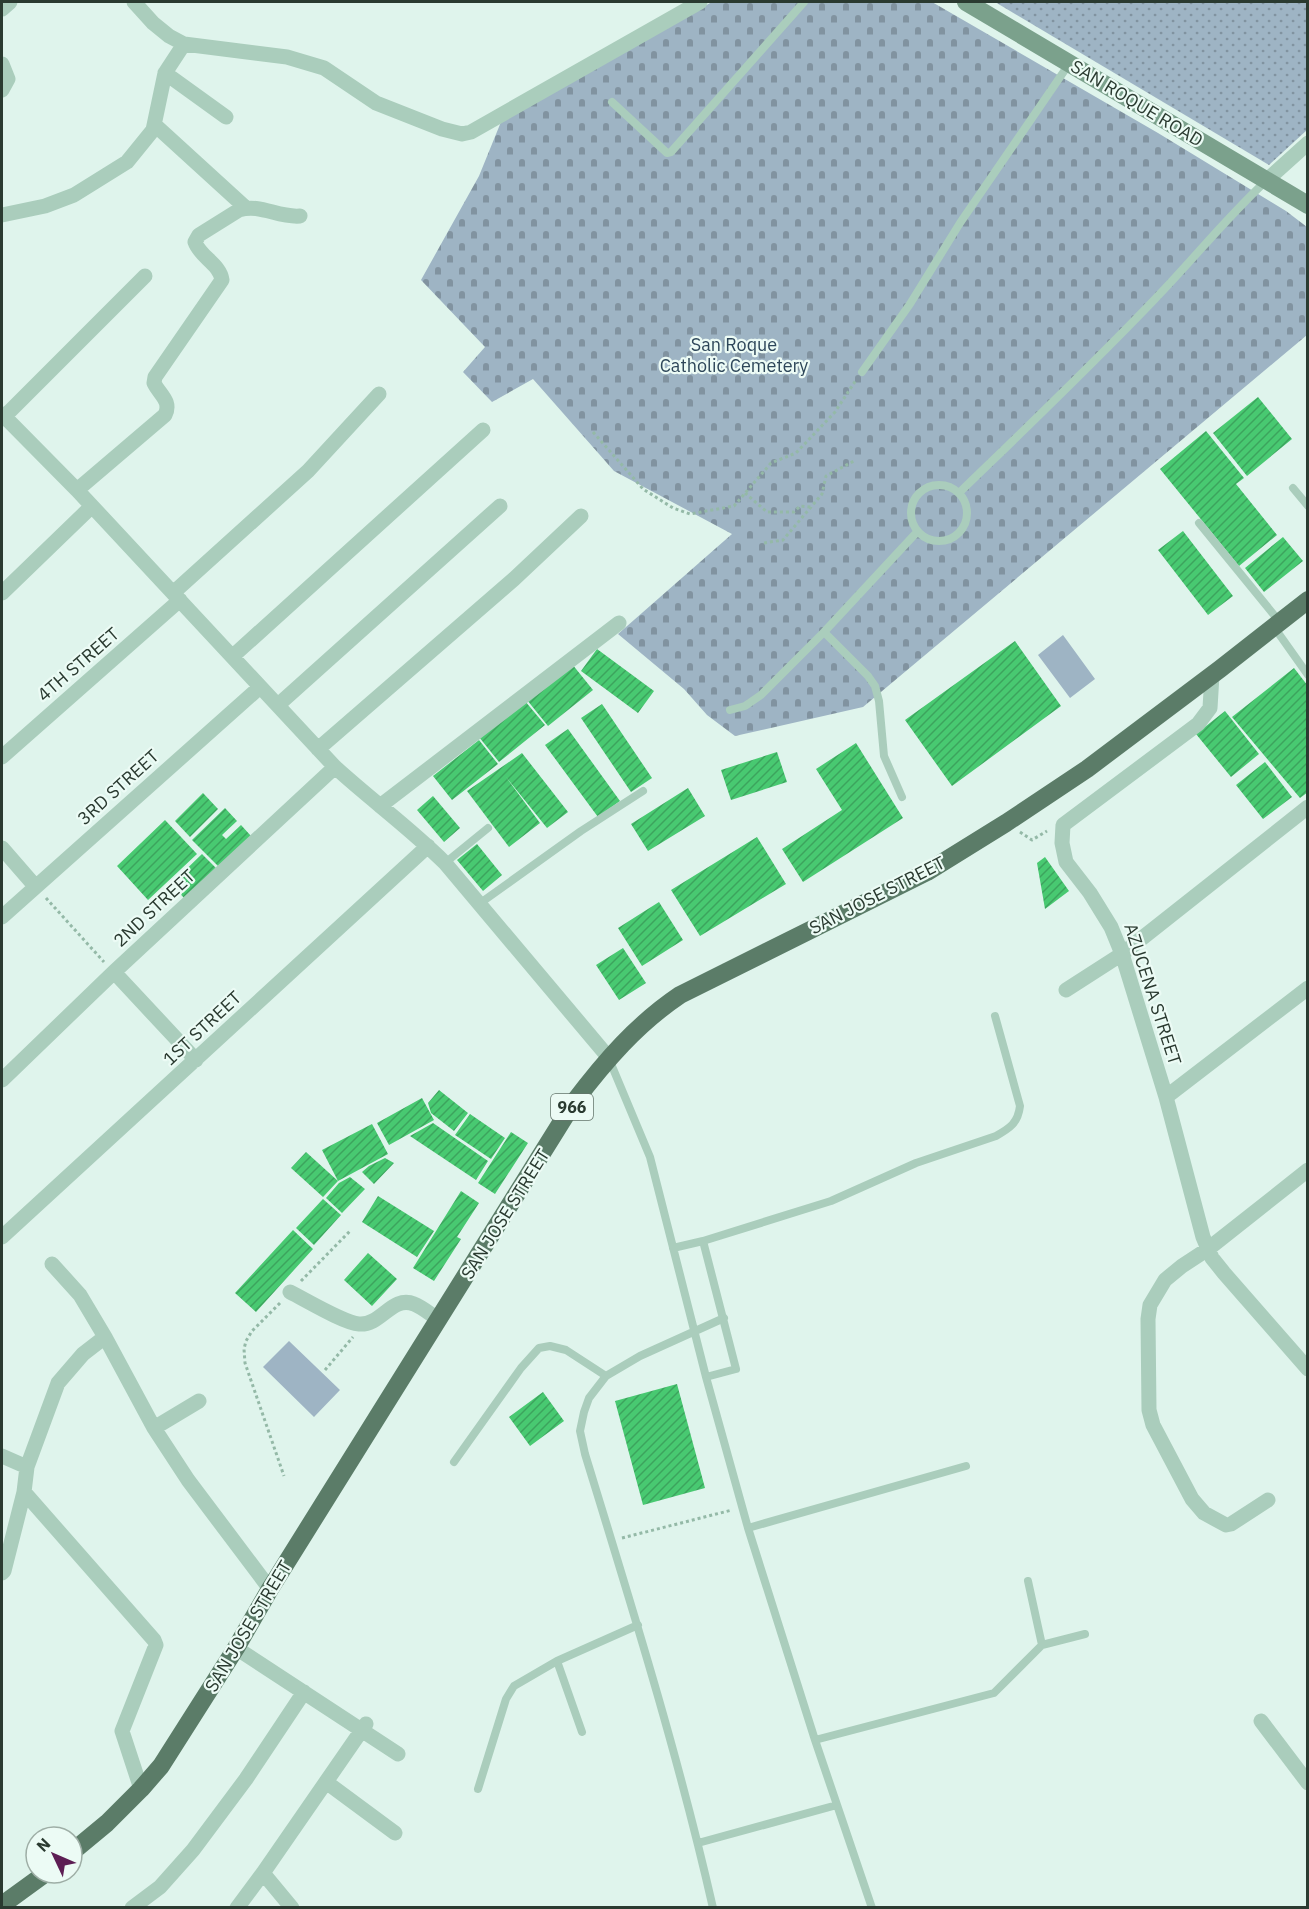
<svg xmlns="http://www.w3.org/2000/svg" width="1309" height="1909" font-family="'IBM Plex Sans',sans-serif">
  <defs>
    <pattern id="grass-dots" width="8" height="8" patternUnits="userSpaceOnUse" patternTransform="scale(1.5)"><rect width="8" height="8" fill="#9eb4c4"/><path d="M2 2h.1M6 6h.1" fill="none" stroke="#8193a0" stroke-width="1.8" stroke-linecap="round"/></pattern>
    <pattern id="cemetery-stones" width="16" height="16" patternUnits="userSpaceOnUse" patternTransform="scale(1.5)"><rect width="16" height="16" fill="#9eb4c4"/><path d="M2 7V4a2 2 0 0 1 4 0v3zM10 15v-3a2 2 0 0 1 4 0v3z" fill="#8193a0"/></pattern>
    <pattern id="building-hatch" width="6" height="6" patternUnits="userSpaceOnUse" patternTransform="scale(1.5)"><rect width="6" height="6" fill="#48c971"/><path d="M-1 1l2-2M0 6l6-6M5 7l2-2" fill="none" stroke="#3ca45d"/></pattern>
  </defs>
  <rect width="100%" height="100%" fill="#dff4ec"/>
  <path fill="url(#grass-dots)" d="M995,2H1307V130L1269,165Z"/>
  <path fill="url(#cemetery-stones)" d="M712,2H932L1158,133L1286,211L1307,227V335L863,707L735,736L707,715L684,689L618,634L732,534L614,471L533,379L492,402L463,372L485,347L421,280L479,176L503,117Z"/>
  <path fill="#9eb4c4" d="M1063,635L1095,679L1070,698L1038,655Z
    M289,1341L340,1390L314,1417L263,1367Z"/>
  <path fill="url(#building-hatch)" d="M1258,397L1292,439L1247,476L1213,433Z
    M1206,431L1244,478L1236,484L1277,535L1239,566L1160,469Z
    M1183,531L1233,596L1208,615L1158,550Z
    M1283,537L1303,561L1264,592L1245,568Z
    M1015,641L1061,706L952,786L905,720Z
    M597,649L654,691L638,713L581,671Z
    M572,664L593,690L548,726L527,700Z
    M1294,668L1308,686V792L1300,798L1232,717Z
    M525,701L545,725L499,762L479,737Z
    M602,704L652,778L631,792L581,718Z
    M1225,711L1259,754L1231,777L1196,734Z
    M568,729L620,801L598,817L545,745Z
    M479,740L498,764L452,800L433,776Z
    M856,743L903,818L803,882L782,849L842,810L816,769Z
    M777,752L787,782L731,800L721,770Z
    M522,753L568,812L547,828L506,777L540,823L509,847L467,791Z
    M1265,762L1292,797L1263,819L1236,785Z
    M688,788L705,816L648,851L631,824Z
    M203,793L218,809L190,837L175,821Z
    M433,796L460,828L444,842L417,810Z
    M225,808L237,821L222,835L226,839L241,825L251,836L219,867L192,840Z
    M165,820L197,854L148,900L117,866Z
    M757,837L786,884L700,936L671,890Z
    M477,844L502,875L483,891L457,860Z
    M202,854L217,869L185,899L171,884Z
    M1045,857L1069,891L1045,909L1037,863Z
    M659,902L683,940L642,966L618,928Z
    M623,948L646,983L619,1000L596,965Z
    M439,1090L468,1113L454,1131L431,1113L428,1103Z
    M422,1098L434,1120L389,1145L377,1123Z
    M470,1114L505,1138L491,1159L455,1135Z
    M433,1123L488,1161L476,1180L410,1136Z
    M372,1124L388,1154L338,1181L322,1150Z
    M511,1132L528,1143L495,1194L478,1183Z
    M306,1152L338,1181L323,1197L291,1168Z
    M385,1158L394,1163L374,1184L362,1172L369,1166Z
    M350,1177L365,1189L342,1213L326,1198L339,1183Z
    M461,1191L479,1203L457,1237L461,1239L434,1281L413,1268Z
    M378,1196L434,1231L417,1257L362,1222Z
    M323,1199L341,1215L314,1245L296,1228Z
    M293,1230L313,1249L256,1312L235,1293Z
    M368,1253L397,1279L372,1306L344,1280Z
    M677,1384L705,1488L643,1505L615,1401Z
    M543,1392L564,1421L530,1446L509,1417Z"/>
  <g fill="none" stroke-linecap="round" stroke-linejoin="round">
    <path stroke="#94b9a7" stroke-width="3" stroke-dasharray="3 3" stroke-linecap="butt" d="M593,432L643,489L673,508L690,514L734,506L771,463L796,453L835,412L856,380
      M745,493L767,512H794L800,506L811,507
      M764,543L783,540L822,494L826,476L854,461
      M1020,832L1032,840L1047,831
      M46,898L104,962
      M301,1281L351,1230
      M280,1303L252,1331L246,1341L244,1349L245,1363L284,1476
      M325,1370L353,1337
      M622,1538L732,1510"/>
    <path stroke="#aacdbc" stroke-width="8" d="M612,102L667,153L671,152L804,2
      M862,372L910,304L960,223L1069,64
      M911 513a28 28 0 1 1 56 0a28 28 0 1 1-56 0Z
      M1293,488L1308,506
      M959,493C1025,429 1091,366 1154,300C1192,261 1227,217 1267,180
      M1199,523L1279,621
      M1274,627L1308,675
      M824,632L868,676L875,686L879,701L884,756L902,797
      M730,710L745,706L761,695L824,632L917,532
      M445,863L488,828
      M479,904L581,831L643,791
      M609,1059L650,1157L706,1377L748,1528L815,1740L872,1908
      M703,1241L736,1369L706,1377
      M673,1248L703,1241L831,1201L916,1163L996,1136C1010,1128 1018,1123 1020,1106L995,1016
      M454,1462L521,1368L539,1348L550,1346L566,1350L606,1376
      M748,1528L966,1466
      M1028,1581L1042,1645
      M557,1661L582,1732
      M815,1740L994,1693L1042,1645L1085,1634
      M478,1789L506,1699L514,1686L557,1661L638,1625
      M698,1843L837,1805
      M713,1908C678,1754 631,1604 585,1454L580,1431L584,1412L589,1398L606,1376L640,1356L724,1318"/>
    <path stroke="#aacdbc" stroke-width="15" d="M134,2L153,23L169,36L184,44L287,57L324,68L376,103L442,129L462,134L471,132L700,2
      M2,9L10,2
      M2,64L8,79L2,90
      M165,73L226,117
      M155,125L246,208
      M1267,180L1308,143
      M2,215L45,206L74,195L127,162L153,130L165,73L184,44
      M2,414L77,490L335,767C371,800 410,828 445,863L609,1058
      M2,419L145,276
      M77,490L165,415C172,401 159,394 154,383L155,377L222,280C220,264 200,257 195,242L199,235L239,210C260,203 278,218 300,216
      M2,593L91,507
      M173,593L308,471L379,394
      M233,656L483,430
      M1212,675L1210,708L1198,724L1063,825L1062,843L1066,862L1090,893L1111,927L1122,954L1166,1097L1203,1237L1212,1258L1224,1273L1308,1369
      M278,705L500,506
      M318,749L514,579L581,516
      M2,757L180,600
      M380,806L619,623
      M2,848L35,886
      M2,917L260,687
      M114,972L196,1060
      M1066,990L1122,954L1308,807
      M2,1080L114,972L335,767
      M1166,1097L1308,988
      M2,1237L428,846
      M52,1264L80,1295L105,1337L83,1354L58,1383L27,1467L24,1492L154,1640L156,1645L122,1731L141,1789
      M290,1292C306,1300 344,1323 359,1324C381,1326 392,1295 414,1304C422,1307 430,1314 438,1319
      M105,1337L154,1428L188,1480L270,1589
      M154,1428L199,1401
      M2,1456L27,1467
      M1268,1500L1231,1524L1226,1525L1204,1513L1192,1499L1153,1425L1149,1410L1148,1319L1150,1305L1165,1280L1182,1266L1208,1249L1308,1170
      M2,1573L4,1571L24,1492
      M236,1648L398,1754
      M1261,1721L1308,1783
      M326,1782L395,1833
      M263,1873L292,1908
      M132,1908L160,1887L193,1850L246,1779L304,1692
      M237,1908L263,1873L366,1724"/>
    <path stroke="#7ba18c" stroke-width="18" d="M966,2L1308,205"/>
    <path stroke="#5b7c68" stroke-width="18" d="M72,1852L107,1823L141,1789L161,1766L236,1648L270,1589L574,1102C605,1061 637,1024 680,995L927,872L1006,823L1087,769L1220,669L1308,600
      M2,1905L46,1873"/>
  </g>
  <g text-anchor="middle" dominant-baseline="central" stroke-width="4.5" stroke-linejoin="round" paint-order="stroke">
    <rect fill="#ecfbf5" stroke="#64746b" stroke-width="1.5" x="551" y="1094" width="42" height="26" rx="4.5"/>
    <g font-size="16" font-weight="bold" fill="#2a3a30">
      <text x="572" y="1107">966</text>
    </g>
    <g font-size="18" fill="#2a3a30" stroke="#ecfbf5">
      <text transform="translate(1137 103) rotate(31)">SAN ROQUE ROAD</text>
      <text transform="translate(78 664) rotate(-41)">4TH STREET</text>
      <text transform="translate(118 787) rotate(-42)">3RD STREET</text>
      <text transform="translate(877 895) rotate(-27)">SAN JOSE STREET</text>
      <text transform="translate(154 908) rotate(-43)">2ND STREET</text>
      <text transform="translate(1153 994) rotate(72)">AZUCENA STREET</text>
      <text transform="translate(202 1028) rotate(-43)">1ST STREET</text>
      <text transform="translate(505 1214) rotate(-58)">SAN JOSE STREET</text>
      <text transform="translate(248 1626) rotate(-59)">SAN JOSE STREET</text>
    </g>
    <g font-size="18" fill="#2d4659" stroke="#ecfbf5">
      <text x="734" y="344">San Roque<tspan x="734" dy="21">Catholic Cemetery</tspan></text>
    </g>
  </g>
  <rect width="1309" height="1909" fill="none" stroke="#2a3a30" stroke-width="6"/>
  <g transform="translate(54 1855) rotate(314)"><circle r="28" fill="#ecfbf5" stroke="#9eaea6" stroke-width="1.5"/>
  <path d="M0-4.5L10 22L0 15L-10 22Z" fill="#5d1e54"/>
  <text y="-9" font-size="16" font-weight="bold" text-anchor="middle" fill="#2a3a30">N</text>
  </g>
</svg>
